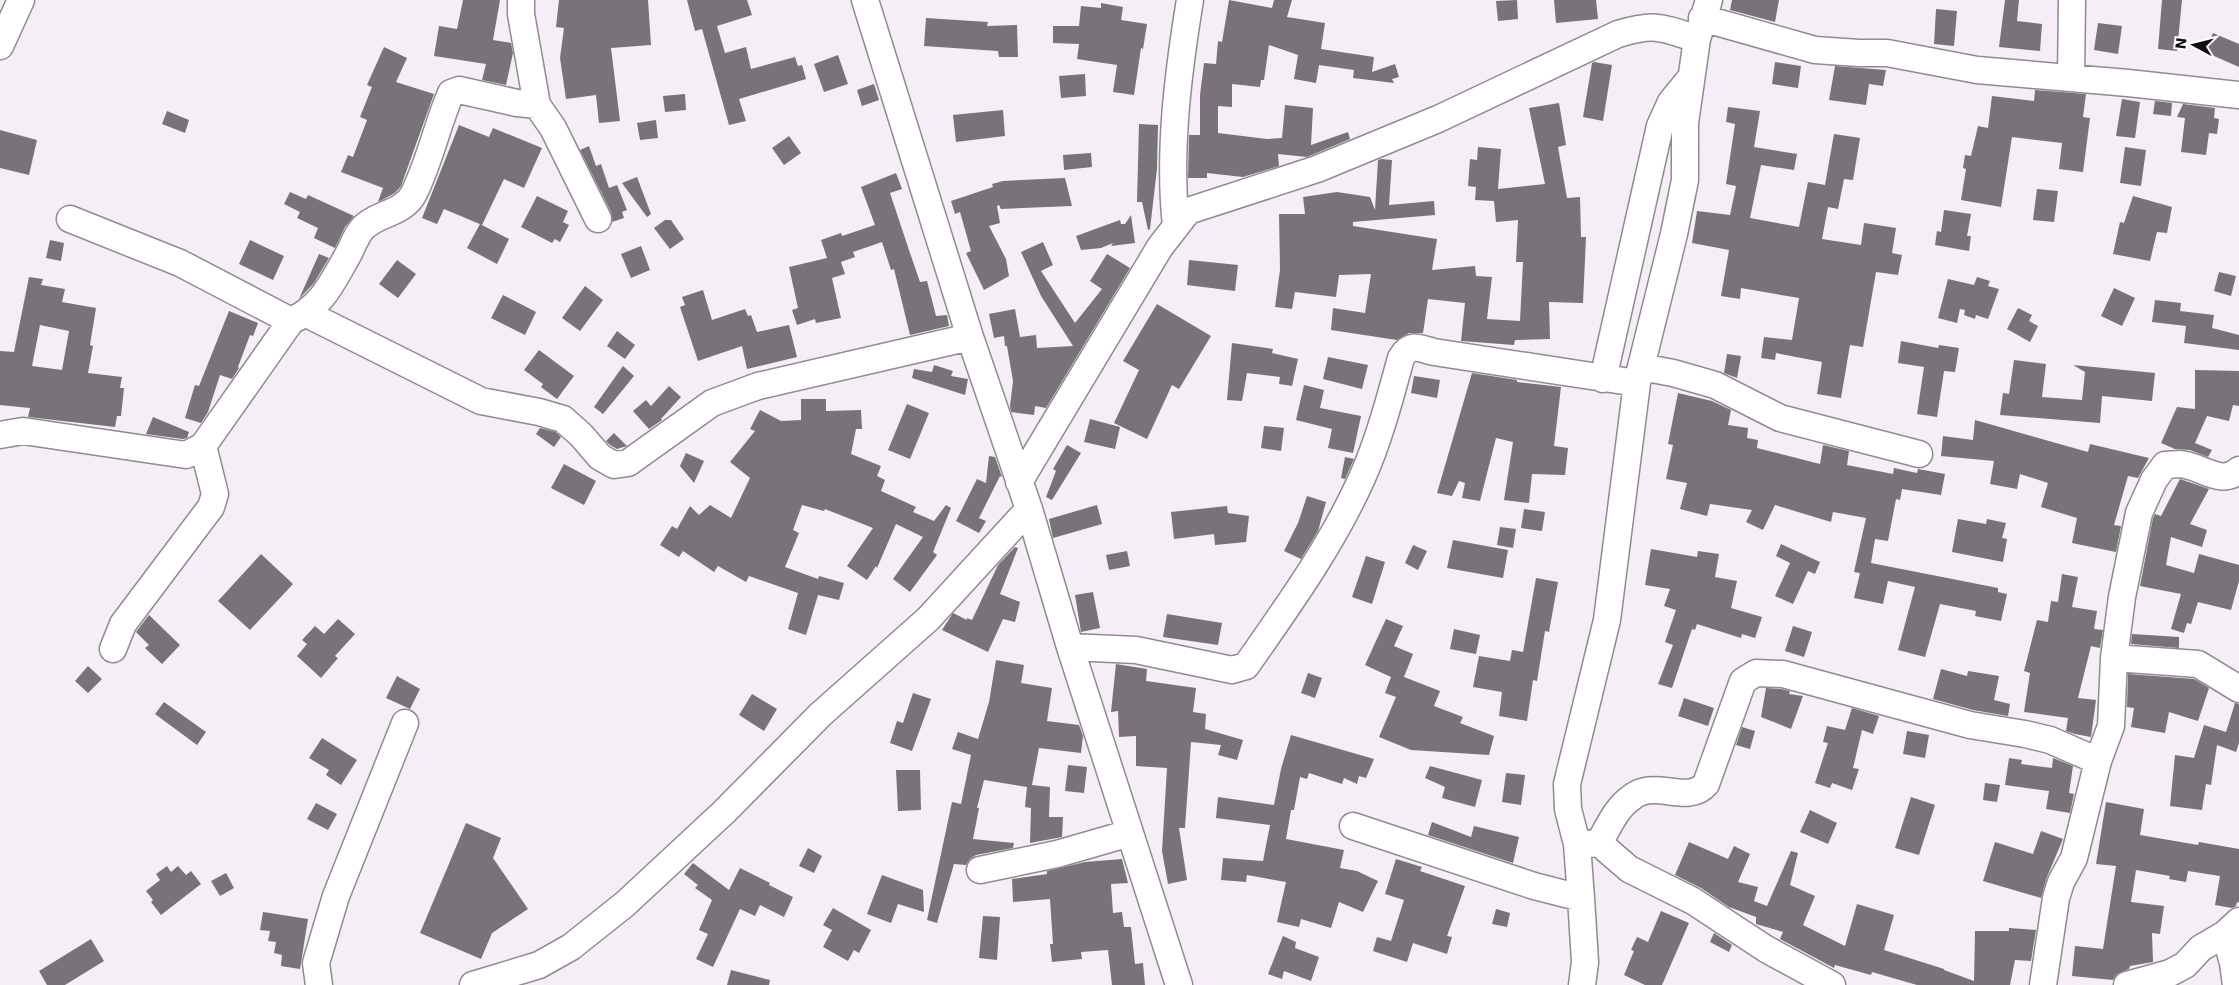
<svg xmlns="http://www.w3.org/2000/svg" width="2239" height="985" font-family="'DejaVu Sans',sans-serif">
  <rect width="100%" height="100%" fill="#f5eef6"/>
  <path fill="#787279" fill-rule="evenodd" d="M463,0H500L493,40L511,43L513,53L506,85L482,80L486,64L434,56L439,26L457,29Z
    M559,0H648L651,45L611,48L620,121L599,123L596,95L566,99L560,58L564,28L556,27Z
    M687,0H747L752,15L717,26L725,53L746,47L751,69L795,57L798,66L802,65L806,79L739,99L746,121L729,125L702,29L695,31Z
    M1229,0L1272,8L1274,0H1292L1287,17L1325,23L1321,49L1374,57L1372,72L1395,64L1399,77L1392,79L1394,83L1353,78L1354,70L1319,65L1316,83L1294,79L1298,55L1269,45L1264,80H1261L1260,87L1232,84V107L1218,106V133L1267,139L1282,138L1285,105L1313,108L1311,145L1348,132L1350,139L1307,157L1278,154L1279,166L1243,177L1207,173V178H1188L1189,135H1200V95L1204,63L1216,64L1218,41L1222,42Z
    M1517,0L1518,19L1498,21L1496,1Z
    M1554,0H1596L1598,19L1556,23Z
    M1732,0H1779L1775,22L1730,10Z
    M2005,0H2019L2017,21L2042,24L2040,51L1999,47Z
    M2162,0H2182L2177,51L2158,49Z
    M1101,3L1123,7L1121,20L1147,24L1143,49L1141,48L1134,95L1113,92L1117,65L1077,59L1079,44L1053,43V26H1079L1081,6L1101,8Z
    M1936,9L1957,11L1954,46L1934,44Z
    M926,18L988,22L987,26L1017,25L1018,57H999L998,51L924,46Z
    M2098,23L2122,26L2118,54L2094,50Z
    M2213,33L2239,44V67L2205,52Z
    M384,47L407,58L396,82L434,94L401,186L395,193L378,202L383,188L341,172L348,155L353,157L367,120L360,117L372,87L367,85Z
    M838,55L848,84L824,92L814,64Z
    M1594,62L1612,65L1603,121L1583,117L1592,63Z
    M1775,62L1801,66L1798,88L1772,84Z
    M1835,66L1886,70L1883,86L1869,84L1866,105L1829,100Z
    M1085,74L1086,96L1061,98L1059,76Z
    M874,84L879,100L862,106L857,90Z
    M2035,90L2086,94L2083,117L2090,118L2083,172L2059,169L2062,143L2012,137L2001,207L1961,200L1966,169L1963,168L1965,155L1971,156L1978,126L1988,128L1992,96L2034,101Z
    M685,94L686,110L665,112L663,96Z
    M2122,99L2140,102L2135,138L2116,136Z
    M2155,101L2172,103L2171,116L2153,114Z
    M1559,103L1566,145L1558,147L1567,198L1580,197L1581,237H1586L1583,303L1549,302L1550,339L1515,340L1514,345L1461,341L1465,303L1428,299L1423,333H1409L1397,340L1331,330L1333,308L1365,313L1371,274L1339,275L1336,297L1295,292L1292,309L1275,307L1280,270L1279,214H1305L1303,197L1337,192L1370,197L1375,210L1378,160L1381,159L1392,160L1389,205L1434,201L1435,215L1353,222V226L1437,239L1432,270L1475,266L1476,276L1492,277L1487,319L1520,321L1523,262H1516L1518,220L1496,222L1494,201L1475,200L1476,187L1468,186L1470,159L1477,160L1478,147L1501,149L1498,189L1545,184L1529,108Z
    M2183,104L2215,108L2214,118L2219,119L2217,134L2209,133L2206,155L2181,152L2185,118L2177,117Z
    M1728,107L1760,111L1754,147L1797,154L1794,170L1761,165L1750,218L1799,227L1808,182L1825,185L1834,134L1860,138L1853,180L1844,179L1838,209L1828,207L1822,239L1861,245L1864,223L1896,228L1892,253L1902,255L1898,275L1876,272L1863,347L1850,345L1841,398L1817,394L1822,362L1776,353L1775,360L1761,358L1764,337L1792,340L1799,298L1741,288L1740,299L1721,296L1729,250L1692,243L1697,211L1730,215L1736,186L1726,184L1735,124L1726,122Z
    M1003,110L1005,136L956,142L953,115Z
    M167,111L189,120L185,133L162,124Z
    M656,120L658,138L640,140L637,123Z
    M1139,124L1158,125L1157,169L1150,229L1148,230L1142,202H1137Z
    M459,125L489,137L493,128L542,148L524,188L504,179L482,225L444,209L437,224L422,218Z
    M0,130L37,140L29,175L0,168Z
    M789,136L801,153L784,165L772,148Z
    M589,146L596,166L601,164L609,188L617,185L627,210L622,212L624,218L612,222L611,212L580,150Z
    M2125,147L2146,150L2141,186L2120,183Z
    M1091,153L1092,167L1064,170L1063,155Z
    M896,173L902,189L890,193L910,253L920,282L927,281L936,316L947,315L949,326L910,335L894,269L891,270L882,242L853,252L855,257L841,262L845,274L832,278L841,318L816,323L815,319L797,325L792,310L798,308L789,267L827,258L821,240L841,233L842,236L875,225L861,187Z
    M637,177L651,214L647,217L622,183Z
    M1065,178L1072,206L1001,209L999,205L997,206L1000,223L989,226L1006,259L1009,276L984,290L966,253L971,251L960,212L955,214L951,201L993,187L992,184L1003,181Z
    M2037,189L2058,191L2054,222L2033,220Z
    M290,192L306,199L308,195L354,216L345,227L335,248L314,238L318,228L297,218L300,212L284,204Z
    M537,196L568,211L563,222L569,225L560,242L555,239L552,243L521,227Z
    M2133,196L2172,207L2167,233L2157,232L2150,261L2113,254L2120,222L2124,223Z
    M1944,210L1971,214L1967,236H1971L1969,251L1935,245L1937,231L1941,232Z
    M1131,215L1135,243L1111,246L1113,243L1101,248L1081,250L1076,236L1120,220L1121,224H1125Z
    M665,220H671L684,239L670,249L654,228Z
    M480,224L509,239L497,264L467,248Z
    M50,240L64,243L61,261L46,258Z
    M250,240L284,256L273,280L239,264Z
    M1043,242L1053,265L1041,271L1075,323L1102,289L1090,281L1107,254L1130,268L1046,408L1035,406L1034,415L1011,412L1010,406L1013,381L1007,346H1005L1004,336L994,338L989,314L1015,309L1020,337L1036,335L1037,348L1073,346L1041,296L1021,252Z
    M641,246L650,270L631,278L621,254Z
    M319,254L329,258L314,283L299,299Z
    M397,260L416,274L398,298L379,284Z
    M1189,260L1238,265L1235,291L1187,285Z
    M2219,272L2236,276L2231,296L2214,291Z
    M29,277L43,279L41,285L65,289L62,302L96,308L90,345L93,346L88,373L122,377L120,388H124L121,416H117L115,427L28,417L30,408L0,405V351L14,352ZM40,325L69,331L62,370L32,366Z
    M1977,277L1990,281L1988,286L1999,289L1988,319L1976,315L1975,319L1964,315L1965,310L1960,309L1957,323L1938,318L1948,279L1974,285Z
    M585,286L603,300L580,331L562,318Z
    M2114,288L2135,298L2122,326L2101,316Z
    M703,290L712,320L745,309L748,316L751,315L757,332L789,325L797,357L747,369L742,346L698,361L680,307L685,305L682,297Z
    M503,295L536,312L525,335L491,318Z
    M2155,300L2181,303L2180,311L2214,315L2212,328L2239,335V350L2184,343L2186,326L2152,322Z
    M1157,304L1211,336L1179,389L1172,385L1147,439L1114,423L1139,370L1123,361Z
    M2018,308L2032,315L2029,321L2038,326L2030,342L2007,329Z
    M229,311L258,323L253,336L250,335L238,367L239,368L232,379L220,375L208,412L201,423L185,418L195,385L199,386Z
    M617,331L635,345L625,359L607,346Z
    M1901,341L1938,348L1939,345L1959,348L1955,372L1944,371L1937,417L1917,414L1924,367L1898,363Z
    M1232,343L1273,349L1272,353L1298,359L1292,386L1279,384L1280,377L1247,373L1242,401L1227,400Z
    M539,350L574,376L557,399L541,387L543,384L524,370Z
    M1727,354L1741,356L1737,378L1724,373Z
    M1328,357L1368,365L1362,389L1323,379Z
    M2014,360L2046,364L2042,397L2082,400L2085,372L2073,365L2155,373L2152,401L2102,396L2100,423L2000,415L2003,393L2009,394Z
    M934,365L953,371L951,376L968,379L965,395L912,378L914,369L932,372Z
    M623,366L634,376L603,414L594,407Z
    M2195,370L2239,371V406L2233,405L2229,421L2207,416L2195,443L2212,450L2208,457L2190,450L2175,449L2161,443L2177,407L2195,409Z
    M1472,373L1517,380V382L1561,387L1554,446L1568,448L1565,475L1532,474L1529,503L1504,500L1513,442L1496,438L1480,501L1462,498L1465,483L1459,481L1452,496L1437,493Z
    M1414,376L1440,380L1437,398L1411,393Z
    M1304,385L1324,390L1320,408L1361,416L1353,453L1328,448L1332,429L1296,420Z
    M669,386L681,397L661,419L662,420L649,429L633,411L646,400L651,406Z
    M1678,393L1712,401L1731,410L1728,425L1748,428L1747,438L1758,440L1757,448L1820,464L1823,445L1849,451L1847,465L1893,474L1894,468L1917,473L1918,469L1945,474L1941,495L1902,489L1900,500L1896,499L1888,541L1875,539L1871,563L1998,588V592L2007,594L2001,621L1975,616L1976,611L1940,604L1925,657L1898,650L1915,587L1888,581L1883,604L1854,598L1860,573L1854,572L1866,518L1833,512L1831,522L1775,505L1763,530L1746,522L1752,510L1710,504L1707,516L1680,509L1687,483L1666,479L1673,445L1668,444Z
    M801,399H826V411L861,410L862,429H856L851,454L881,466L877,476L885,480L881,491L916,507L913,512L934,521L946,505L951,508L933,552L937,555L910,592L893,579L923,537L896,524L877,568L876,566L867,580L847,566L873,528L825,509L824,511L802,505L793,530L799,533L785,567L818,579L819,576L844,583L839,600L818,595L806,635L788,629L798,593L749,576L746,582L718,566L714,572L683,551L679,557L660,545L672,526L677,529L690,506L699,515L710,505L731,518L750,478L730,462L755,431L750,429L760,410L781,421L801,420Z
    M907,404L929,413L910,459L888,450Z
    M153,417L189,432L187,438L183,439L146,434Z
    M1090,419L1120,427L1115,449L1084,442Z
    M1975,420L2088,452L2090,444L2149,458L2138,478L2128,476L2114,525L2121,526L2116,552L2072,543L2077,518L2041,507L2048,483L2020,474L2017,489L1990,484L1994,461L1941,456L1943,436L1973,440Z
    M1264,426L1284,428L1281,451L1261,448Z
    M540,428L556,432L561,437L554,447L536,434Z
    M614,433L627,446L617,449L610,445L606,441Z
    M1067,445L1081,453L1052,500L1046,497L1056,471L1053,469Z
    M686,453L704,461L694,483L680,466Z
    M989,456L995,457L1002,477L1000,476L979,518L986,521L979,533L956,521L977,479L986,483Z
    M1345,457L1354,459L1345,479L1341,478Z
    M564,464L596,481L584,505L551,488Z
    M2180,479L2209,489L2190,524L2207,530L2202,547L2171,537L2166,565L2194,573L2199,554L2239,565V581L2231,610L2198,602L2191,624L2187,623L2184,633L2171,629L2181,594L2140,586L2153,518L2155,514L2161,516Z
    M1307,496L1326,502L1318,531L1301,559L1284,551L1298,523Z
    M1097,505L1102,524L1053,538L1049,519Z
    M1227,506L1228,513L1249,516L1246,542L1215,545L1214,534L1174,539L1171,512Z
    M1524,509L1545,512L1542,531L1521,528Z
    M1958,519L1986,524L1987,519L2006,523L2002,538L2007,539L2003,562L1952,552Z
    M1500,527L1516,529L1513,548L1497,545Z
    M1453,540L1508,550L1503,578L1447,568Z
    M1781,544L1820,562L1815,574L1808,571L1793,604L1775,596L1790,563L1776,556Z
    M1413,545L1427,551L1418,570L1405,563Z
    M1015,547L1018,548L1000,594L1020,602L1015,622L1003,619L988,652L942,630L953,613L967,620V618L972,620L998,565Z
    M1651,549L1697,557L1698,551L1719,554L1715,577L1737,581L1731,608L1762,617L1755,638L1742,634L1741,638L1697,624L1695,630L1692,629L1672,688L1658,684L1673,645L1665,642L1676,610L1664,606L1670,589L1645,585Z
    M1127,551L1130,566L1109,570L1106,555Z
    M261,554L293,584L250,630L218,601Z
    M1366,556L1385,562L1372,604L1352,597Z
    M2062,574L2078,577L2072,607L2097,611L2094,629L2103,630L2100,648L2091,646L2078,698L2096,700L2091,737L2075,734L2066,731L2068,718L2024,712L2030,673L2024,671L2037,620L2048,622L2051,601L2058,602Z
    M1536,578L1558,582L1549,632L1545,631L1537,681L1533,680L1527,721L1499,716L1502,692L1473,687L1479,656L1510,661L1512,650L1523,652Z
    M1093,592L1100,628L1081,632L1075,595Z
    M1167,614L1222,623L1218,645L1163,637Z
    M149,615L180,645L162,664L145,648L149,645L136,632Z
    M338,619L355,634L335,656L338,658L321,678L297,656L307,644L302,640L315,626L324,634Z
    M1386,619L1403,626L1394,646L1413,654L1404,677L1440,691L1434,706L1463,717L1460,723L1494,736L1489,755L1411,750L1379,737L1396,697L1385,693L1391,677L1365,665Z
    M1793,626L1812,632L1804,657L1785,651Z
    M1454,629L1480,635L1476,654L1450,649Z
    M2132,634L2179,637V648L2131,644Z
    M996,660L1024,665L1021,683L1052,688L1047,721L1079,725L1083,736L1081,753L1039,748L1032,785L1050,787L1049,817H1063L1062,837L1030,843L1031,808L1025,807L1027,787L984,780L977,808H979L973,839L1014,843L1013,848L976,855L970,859L966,865L954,864L937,923L927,920L952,802L961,804L971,755L952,749L958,732L978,739L989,702Z
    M1116,664L1147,669L1146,681L1196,688L1193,712L1206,714L1205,729L1243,740L1237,760L1218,755L1221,745L1191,742L1185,828H1179L1187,880L1168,884L1162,851L1167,768L1136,766V736L1119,737L1118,711L1111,712Z
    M88,666L102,679L88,693L75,681Z
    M1941,669L1967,676L1968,671L1999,676L1994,700L2010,704L2008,716L1973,710L1933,699Z
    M1308,673L1322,678L1315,698L1301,693Z
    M2128,674L2194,679L2209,688L2198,721L2169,712L2165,733L2131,727L2134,708L2127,707Z
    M397,676L420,689L410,709L386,698Z
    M1766,688L1781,689L1790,691L1789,694L1803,696L1791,729L1761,717Z
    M913,693L931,699L912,751L890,743L897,721L903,723Z
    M752,694L777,709L764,731L739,715Z
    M1684,698L1714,708L1708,726L1678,716Z
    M164,702L206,732L197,745L155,714Z
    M2235,703L2239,704V743L2236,752L2217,745L2211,785L2206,784L2202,810L2170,806L2175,755L2194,758L2204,725L2226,732Z
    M1852,708L1879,716L1873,734L1862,730L1853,768L1859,769L1852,790L1832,783L1830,788L1815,783L1828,743L1823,742L1827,726L1845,730Z
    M1742,727L1755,731L1750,749L1736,745Z
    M1907,731L1929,735L1925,758L1903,754Z
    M1291,735L1374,759L1366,778L1359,776L1357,784L1344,778L1342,784L1309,773L1307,779L1300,777L1294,810H1291L1286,839L1344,850L1340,868L1357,871L1378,881L1363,912L1339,902L1331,928L1301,919L1299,927L1277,922L1286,882L1247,875L1246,882L1221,880L1223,858L1263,861L1270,825L1216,818L1218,797L1274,805L1281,769Z
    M322,738L357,760L341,785L326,775L329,770L309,758Z
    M2009,758L2022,760L2021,764L2052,768L2053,758L2073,766L2069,793L2074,794L2070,813L2046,809L2049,791L2005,785Z
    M1068,765L1087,767L1084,793L1065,791Z
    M1430,766L1482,780L1475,807L1442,798L1445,787L1425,778Z
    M896,770H920L921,810L898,811Z
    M1506,773L1525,775L1521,805L1502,802Z
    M1985,783L2000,785L1997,802L1983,800Z
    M1911,797L1935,805L1919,855L1895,848Z
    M2106,802L2144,809L2140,835L2198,845L2199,842L2239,849V903L2237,902L2236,906L2232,908L2215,905L2220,876L2188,871L2186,882L2169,879L2170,876L2136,870L2131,902L2164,906L2160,934L2152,933L2153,962L2130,966L2129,969L2117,974L2113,980L2072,976L2075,946L2103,949L2116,866L2096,864Z
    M316,803L337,814L328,830L307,819Z
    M1810,810L1837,823L1828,844L1800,832Z
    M1432,822L1471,837L1474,826L1519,837L1513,863L1428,835Z
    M466,823L501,838L493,858L528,909L492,933L481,959L420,933Z
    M2041,831L2063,839L2047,877L2041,898L1983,881L1995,842L2033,854Z
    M1689,842L1728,859L1734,846L1750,854L1738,882L1758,887L1754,901L1767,906L1791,851L1798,853L1790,885L1815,896L1803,925L1845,946L1857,904L1894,915L1884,950L1944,969V970L1974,981L1975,931H2009V928L2036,930L2031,961L2015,960L2010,985H1917L1872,972L1871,975L1835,965L1834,968L1780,939L1783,932L1756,924V917L1729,907L1701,888L1675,875Z
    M808,848L822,856L814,873L799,866Z
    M1122,859L1128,883L1111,884L1113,913L1122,912L1124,927H1131L1135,964L1143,963L1145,985H1112L1108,950L1081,952L1082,959L1052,962L1050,944H1053L1050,899L1013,902L1012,879L1047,874V871L1085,862Z
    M1396,859L1422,867L1420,871L1465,886L1447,936L1452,937L1447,954L1413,943L1407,962L1373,951L1377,937L1391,941L1404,900L1385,894Z
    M693,863L729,890L740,868L770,883L769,885L793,897L784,917L760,905L755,916L740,909L713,967L696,959L708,934L699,930L712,900L695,888L698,885L684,874Z
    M167,866L171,872L178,866L186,875L191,871L201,884L161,915L151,902L153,900L146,891L160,880L156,874Z
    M226,873L234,888L220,896L211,881Z
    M882,875L923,890L924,912L898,904L891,923L867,914Z
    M833,908L871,930L859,953L854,950L848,961L823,947L832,930L823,925Z
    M1496,909L1510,913L1507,927L1492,924Z
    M1661,911L1689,923L1662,985H1645L1624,975L1634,951L1631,950L1637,937L1648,942Z
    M263,912L308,919L300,969L281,966L282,955L274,953L276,942L268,941L270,931L260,930Z
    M983,916L1000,917L997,960L979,958Z
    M1714,933L1732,945L1729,952L1710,942Z
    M1283,936L1296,942L1295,948L1319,957L1311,981L1284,971L1282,979L1268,974Z
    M91,939L104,961L65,985H47L39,971Z
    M731,970L770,980L769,985H727Z"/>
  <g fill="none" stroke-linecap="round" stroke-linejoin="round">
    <g stroke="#908a91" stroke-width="29">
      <path id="minor" d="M865,0L970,337L1029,509L1070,647L1179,985
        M1702,18L1815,50L1859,53H1887L1977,70L2128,83L2239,95
        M0,46L21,0
        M2071,78L2072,0
        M537,105L553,128L598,219
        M70,219L180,263L291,321
        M1176,226C1168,152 1178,73 1190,0
        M307,314L481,401L539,412L563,419L581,435L600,457L614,465L628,463L712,403L758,386L970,337
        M1641,367L1673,373L1715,385L1780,418L1919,454
        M1603,379L1660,126L1671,102L1689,80
        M0,435L23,431L186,455L203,446L291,321C322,307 333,281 349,253C353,245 356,236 362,229C376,213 404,214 414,193C430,161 437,125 451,93L459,90L517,103L537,105L521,14V0
        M1019,482L1160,247L1188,211L1317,169L1438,119L1618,34C1655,23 1661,27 1697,39
        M1070,647L1136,650L1232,670L1246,666C1288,606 1332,545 1362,478C1379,440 1390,398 1401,358C1410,342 1418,348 1434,352L1637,383
        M113,649L123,624L211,507L215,494L203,446
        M2114,658L2198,664L2239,689
        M1353,826L1534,886L1581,898
        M1599,843C1608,828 1616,808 1631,798C1634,795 1641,792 1645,791C1664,786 1691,802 1706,784L1743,681L1756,673L1783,674L1970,725L2025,734L2050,740L2098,761
        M1581,844L1599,843L1629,869L1693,901L1766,949L1832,985
        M980,870L1057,854L1130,833
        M2225,934L2233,963L2236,985
        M319,985L316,963L336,896L405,723
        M473,985L539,965L571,947L625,904L724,812L821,714L928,619L1029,509
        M1582,985L1585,962L1581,898L1577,844L1568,809L1567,784L1607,620L1637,383L1674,234L1685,180V123L1697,39L1709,0
        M2043,985L2056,898L2061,882L2074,858L2098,761L2111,726L2114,658L2122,597L2139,513L2154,480L2165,465C2170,465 2175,464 2180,464C2200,465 2221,487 2239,470
        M2127,985L2170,973L2185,965L2201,948L2225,934L2239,921"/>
    </g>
    <use href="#minor" stroke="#fff" stroke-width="26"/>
  </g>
  <g transform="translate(2194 45) rotate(277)" stroke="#fffdff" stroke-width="4" paint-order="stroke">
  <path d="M0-4L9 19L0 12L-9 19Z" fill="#100e11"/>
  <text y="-8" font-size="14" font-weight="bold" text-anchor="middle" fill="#100e11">N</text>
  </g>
</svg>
